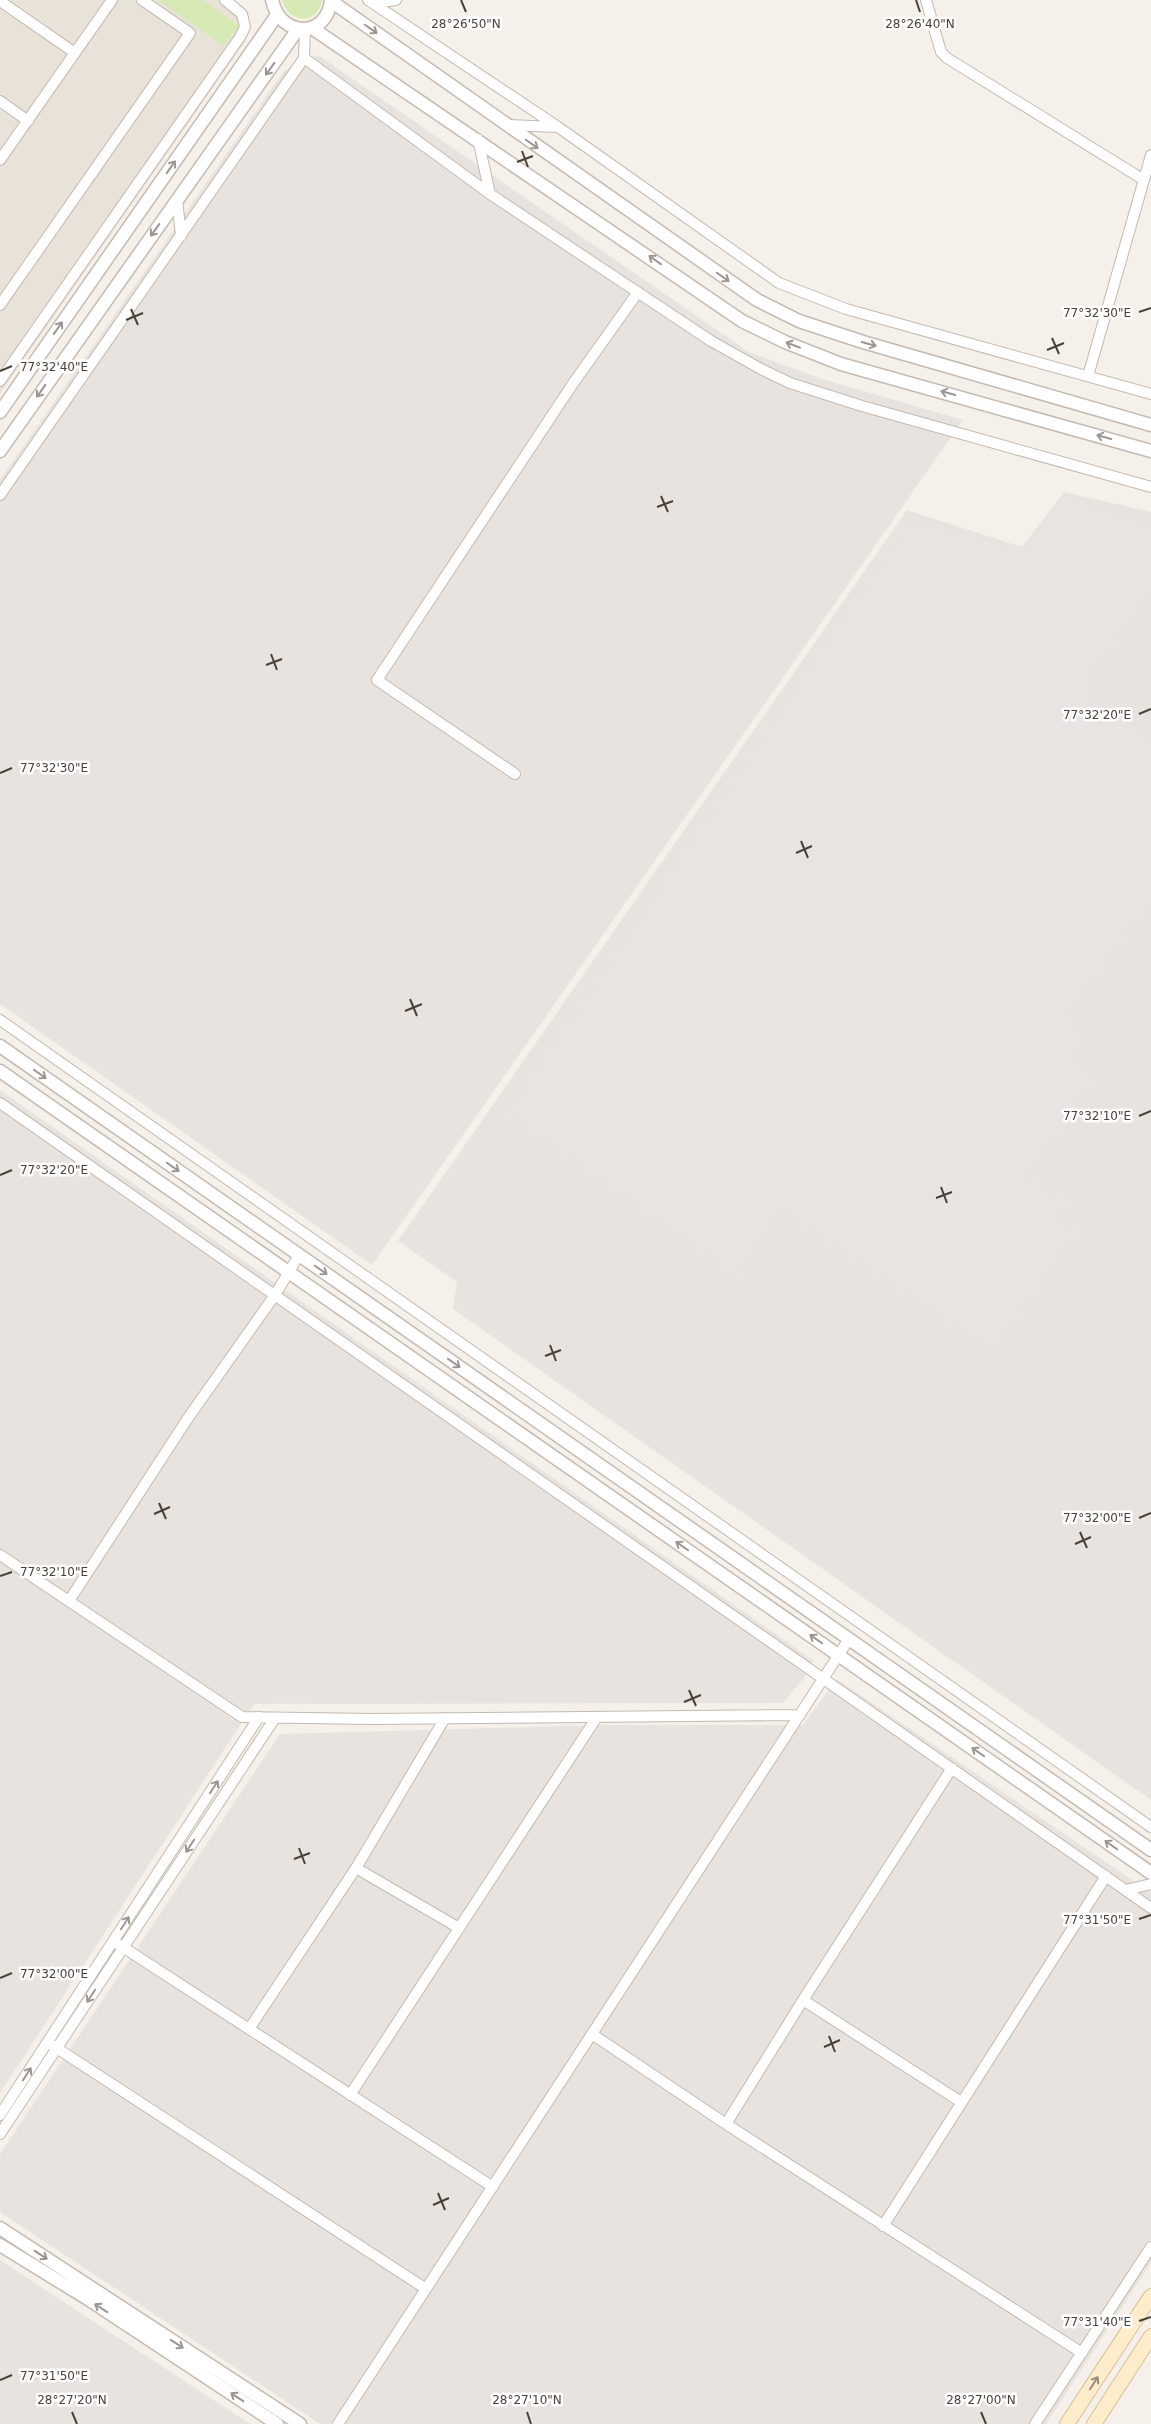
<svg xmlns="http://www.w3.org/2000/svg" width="1151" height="2424" font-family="'DejaVu Sans',sans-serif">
  <rect width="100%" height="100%" fill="#f5f1ea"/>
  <path fill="#e9e2d9" d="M0,0H232L246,10L250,24L246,40L0,394Z"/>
  <path fill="#e8e3df" d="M318,55L749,352L819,378L963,420L372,1265L0,1004V480L284,71Z
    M1064,492L1151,512V1800L453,1309L457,1282L398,1241L907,510L1022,547Z
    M0,1090L814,1661L805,1677L783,1703L254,1704L0,2093Z
    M837,1679L1151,1893V2263L1046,2424H320L0,2212V2154L280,1734L604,1725H803Z
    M0,2260L250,2424H0Z"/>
  <path fill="#d7e9b4" d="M158,0H203L239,26L224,46Z
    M282,0H322C318,26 288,24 282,0Z"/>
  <path fill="#e7e4e2" d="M1065,496L1151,527V592L1077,690L1151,741V909L1145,905L1063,1019L1087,1038L1074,1057L1095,1075L1026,1176L1067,1205L1058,1219L1076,1231L993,1350L781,1209L737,1275L509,1113L912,520L1025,552Z"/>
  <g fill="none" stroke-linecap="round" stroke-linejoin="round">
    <g stroke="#c4bab0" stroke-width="12">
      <path id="minor" d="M368,0L558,127L779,283L846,309L1151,394
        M926,0L941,52L947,58L1144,180
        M0,1L75,53
        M373,3L396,0
        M304,58L490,194L711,341L761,369L790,383L862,406L1151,487
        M0,101L28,121
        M506,125L558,127
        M478,139L490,194
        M0,160L112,0
        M177,199L181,236
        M0,305L190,33L142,0
        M1088,376L1151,155
        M0,381L240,37L245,27L242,14L225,0
        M0,495L304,58L305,29
        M515,774L377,680L572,385L638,292
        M0,1020L1151,1827
        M0,1103L1151,1908
        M0,1555L242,1717L372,1719L800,1715
        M69,1601L188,1418L275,1295L299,1255
        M356,1868L459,1928
        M1125,1890L1151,1884
        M118,1944L493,2187
        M803,2000L961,2102
        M249,2029L356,1868L445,1718
        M592,2034L726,2124L1082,2353
        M52,2045L426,2289
        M350,2095L597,1717
        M0,2115L259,1717
        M726,2124L803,2000L952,1768
        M0,2134L275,1718
        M883,2226L1106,1876
        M338,2424L849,1639
        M1035,2424L1151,2247"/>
    </g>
    <g stroke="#c4bab0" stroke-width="15">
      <path id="tertiary" d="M272,0C280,38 327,39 331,0
        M331,1L757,300L799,321L863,342L1151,425
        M312,28L742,321L785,342L841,364L1151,451
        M0,412L277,15
        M0,451L298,29
        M0,1046L1151,1850
        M0,1071L1151,1873
        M0,2228L300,2424
        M0,2245L88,2299L277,2424"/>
    </g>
    <g stroke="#d7c19d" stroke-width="16">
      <path id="secondary" d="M1067,2424L1151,2296
        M1094,2424L1151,2336"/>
    </g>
    <use href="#minor" stroke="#fff" stroke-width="10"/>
    <use href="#tertiary" stroke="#fff" stroke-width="12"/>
    <use href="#secondary" stroke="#feeccb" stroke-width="14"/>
  </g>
  <defs><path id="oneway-shaft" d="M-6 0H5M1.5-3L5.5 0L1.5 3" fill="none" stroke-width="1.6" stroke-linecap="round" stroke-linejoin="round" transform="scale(1.25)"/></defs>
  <g stroke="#9b9692">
    <use href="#oneway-shaft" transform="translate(371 29) rotate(35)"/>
    <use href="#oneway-shaft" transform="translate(270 69) rotate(126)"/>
    <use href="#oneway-shaft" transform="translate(532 144) rotate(35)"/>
    <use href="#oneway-shaft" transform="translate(171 167) rotate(-55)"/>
    <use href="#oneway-shaft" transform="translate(155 230) rotate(126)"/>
    <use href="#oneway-shaft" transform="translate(655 260) rotate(-145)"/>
    <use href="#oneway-shaft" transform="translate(723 277) rotate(35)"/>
    <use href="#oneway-shaft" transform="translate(58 328) rotate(-55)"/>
    <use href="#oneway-shaft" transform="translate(869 344) rotate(16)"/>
    <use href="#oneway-shaft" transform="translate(793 345) rotate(-159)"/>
    <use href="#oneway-shaft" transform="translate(41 391) rotate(125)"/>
    <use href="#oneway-shaft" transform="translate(948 393) rotate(-164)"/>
    <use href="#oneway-shaft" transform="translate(1104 437) rotate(-164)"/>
    <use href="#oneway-shaft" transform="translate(40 1074) rotate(35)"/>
    <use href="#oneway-shaft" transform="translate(173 1167) rotate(35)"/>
    <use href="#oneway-shaft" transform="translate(321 1270) rotate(35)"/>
    <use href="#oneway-shaft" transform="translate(454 1363) rotate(35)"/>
    <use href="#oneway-shaft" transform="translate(682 1546) rotate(-145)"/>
    <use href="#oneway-shaft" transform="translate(816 1639) rotate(-145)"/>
    <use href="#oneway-shaft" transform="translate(978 1752) rotate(-145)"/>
    <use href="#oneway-shaft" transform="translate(214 1787) rotate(-57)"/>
    <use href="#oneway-shaft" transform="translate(1111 1845) rotate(-145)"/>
    <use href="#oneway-shaft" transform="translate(190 1846) rotate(123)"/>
    <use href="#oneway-shaft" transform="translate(125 1923) rotate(-57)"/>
    <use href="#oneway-shaft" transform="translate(91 1996) rotate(123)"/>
    <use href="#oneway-shaft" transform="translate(27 2074) rotate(-57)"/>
    <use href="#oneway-shaft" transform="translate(41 2255) rotate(33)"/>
    <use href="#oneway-shaft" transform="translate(101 2308) rotate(-147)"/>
    <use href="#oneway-shaft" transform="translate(177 2344) rotate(33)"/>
    <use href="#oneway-shaft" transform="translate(237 2397) rotate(-147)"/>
  </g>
  <use stroke="#9a8e7a" href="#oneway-shaft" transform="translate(1094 2383) rotate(-57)"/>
  <path fill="none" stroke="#494138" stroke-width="2" d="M461,0L466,12M916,0L920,12M522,151L528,167M517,162L533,156M131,309L138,325M1139,312L1151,308M126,320L143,313M1052,338L1059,354M1047,350L1064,343M0,371L12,366M661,496L668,512M657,507L673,501M271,654L277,670M266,665L282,659M1139,714L1151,709M0,773L12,768M801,841L808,858M796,853L812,846M410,999L417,1016M405,1011L422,1004M1139,1116L1151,1111M0,1175L12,1170M941,1187L947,1203M936,1198L952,1192M550,1345L556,1361M545,1356L561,1350M159,1503L166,1519M154,1514L170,1507M1139,1518L1151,1513M1080,1532L1087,1548M1075,1544L1091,1537M0,1576L12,1572M689,1690L696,1706M684,1702L701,1695M299,1848L305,1864M294,1859L310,1853M1139,1919L1151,1915M0,1978L12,1973M829,2036L835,2052M824,2047L840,2040M438,2193L445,2210M433,2205L449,2198M1139,2321L1151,2317M0,2380L12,2375M72,2412L77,2424M527,2412L531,2424M981,2412L986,2424"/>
  <g font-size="12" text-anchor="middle" fill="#494138" stroke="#fff" stroke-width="5" stroke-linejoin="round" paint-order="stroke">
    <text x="466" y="28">28°26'50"N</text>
    <text x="920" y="28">28°26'40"N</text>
    <text x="1097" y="317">77°32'30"E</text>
    <text x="54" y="371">77°32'40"E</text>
    <text x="1097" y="719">77°32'20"E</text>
    <text x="54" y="772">77°32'30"E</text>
    <text x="1097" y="1120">77°32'10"E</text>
    <text x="54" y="1174">77°32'20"E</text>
    <text x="1097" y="1522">77°32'00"E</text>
    <text x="54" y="1576">77°32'10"E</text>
    <text x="1097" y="1924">77°31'50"E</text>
    <text x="54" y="1978">77°32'00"E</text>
    <text x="1097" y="2326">77°31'40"E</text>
    <text x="54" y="2380">77°31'50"E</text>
    <text x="72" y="2404">28°27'20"N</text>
    <text x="527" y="2404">28°27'10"N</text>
    <text x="981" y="2404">28°27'00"N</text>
  </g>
</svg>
